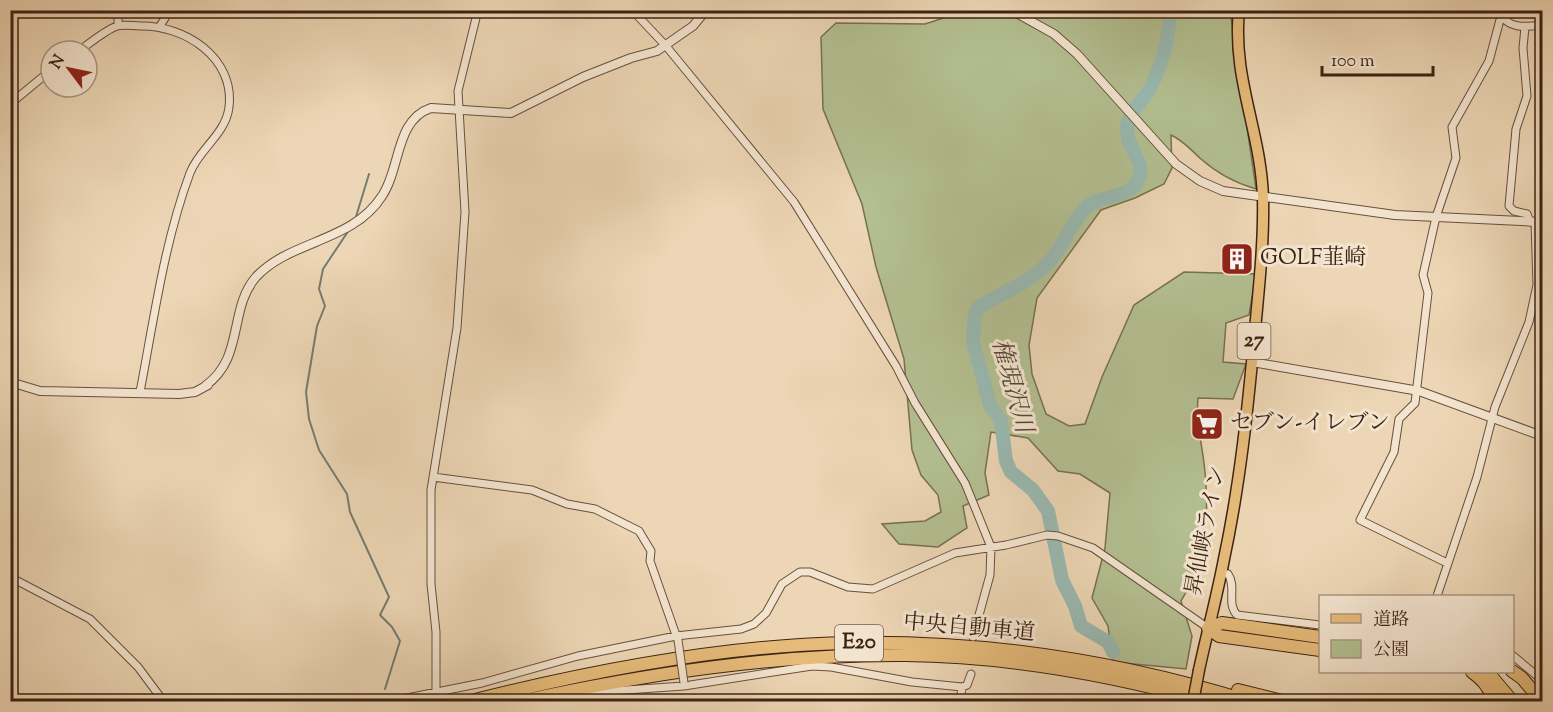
<svg xmlns="http://www.w3.org/2000/svg" width="1553" height="712" font-family="'Sorts Mill Goudy','Noto Serif JP',serif">
  <rect width="100%" height="100%" fill="#edd6b5"/>
  <filter id="stains"><feTurbulence type="fractalNoise" baseFrequency=".00333" numOctaves="4"/><feColorMatrix values="0 0 0 0 .2 0 0 0 0 .09 0 0 0 0 .02 0 0 0 .5 -.17"/></filter>
  <radialGradient id="worn" r=".72"><stop offset=".6" stop-color="#630" stop-opacity="0"/><stop offset="1" stop-color="#630" stop-opacity=".3"/></radialGradient>
  <path fill="#b3bf91" stroke="#787152" stroke-width="1.5" d="M965,11H1230L1256,189C1235,183 1218,174 1201,159C1191,150 1184,141 1171,135L1172,168L1164,184L1135,198L1101,210L1037,298L1029,345L1032,374L1046,414L1069,426L1085,424L1102,377L1134,305L1184,272L1256,274L1249,315L1226,323L1223,362L1246,364L1233,399L1198,398C1196,421 1201,440 1204,463C1210,512 1207,558 1181,601L1192,636L1186,669L1113,662L1108,626L1092,598L1105,548L1110,493L1080,474L1058,471L1028,438L991,432L985,473L989,495L963,506L967,528L938,547L899,544L882,524L925,521L941,512L938,495L921,475L912,450L904,359L876,267L862,204L823,109L821,37L836,23L925,24Z"/>
  <g fill="none" stroke-linecap="round" stroke-linejoin="round">
    <path stroke="#747d72" stroke-width="2" d="M355,220L369,174
      M349,230L323,269L319,289L325,306L317,326L306,392L309,419L319,450L347,494L350,512L389,597L380,615L392,627L400,641L385,689"/>
    <path stroke="#99b9b1" stroke-width="14" d="M1113,652L1108,642L1081,626L1075,606L1062,580L1048,511L1033,490L1011,472L1006,461L1001,421L990,405L973,342L975,314L979,307C1005,291 1035,281 1054,256C1066,240 1073,220 1087,207C1099,195 1125,199 1136,184C1150,164 1126,149 1127,129C1127,114 1142,102 1149,90C1161,67 1171,36 1169,10"/>
    <g stroke="#68503c" stroke-width="9">
      <path id="minor" d="M607,10L634,12L666,46L794,202L896,366L915,403L965,483L991,547L990,575L973,637
        M1500,10C1505,30 1527,27 1542,25
        M1540,10L1542,23
        M118,26V10
        M160,26L170,10
        M1525,27L1523,48L1527,96L1516,129L1509,206L1514,211L1527,214L1530,222
        M79,51C90,43 104,31 117,26C124,24 133,26 140,26C185,25 235,58 229,107C226,134 199,149 190,173C164,243 154,319 140,392
        M10,104L51,70
        M433,477L532,490L567,504L595,509L639,531L651,551L650,561L677,638
        M1447,563L1360,520L1394,452L1399,419L1415,403L1428,293L1423,275L1436,217L1456,158L1452,127L1489,61L1501,16
        M1221,573L1228,574C1237,587 1226,603 1237,615L1320,625
        M10,577L90,619L138,667L164,702
        M1437,596L1477,477L1495,407L1529,322L1537,285L1535,222
        M1512,655L1542,680
        M436,699V632L431,584V490L457,328L465,212L458,91L478,10
        M387,702L482,683L578,656L676,636L741,629L754,624L766,613L782,584L800,572H810L848,587L873,589L955,553L1006,545L1047,535L1058,536L1093,548L1208,628
        M560,702L611,691L684,686L812,666L831,667L912,682L962,687L967,685L971,674
        M960,702L962,687"/>
    </g>
    <g stroke="#68503c" stroke-width="10">
      <path id="tertiary" d="M1011,10L1054,34L1077,54L1176,164L1200,181L1223,191L1395,215L1542,222
        M1252,362L1419,391L1542,436
        M10,382L40,391L179,394L195,392L208,385
        M205,386C245,358 228,309 256,277C290,240 353,242 382,196C401,168 395,120 431,108L511,113L583,77L631,58L657,51L693,26L706,10"/>
    </g>
    <g stroke="#3c2313" stroke-width="13">
      <path id="primary" d="M1199,670C1207,633 1217,596 1224,559C1240,484 1248,407 1255,330C1259,286 1264,242 1263,198C1261,131 1232,79 1239,10"/>
    </g>
    <g stroke="#3c2313" stroke-width="14">
      <path id="motorway" d="M1208,628L1219,636L1320,650
        M1208,628L1222,623L1320,637
        M1512,671L1522,678L1542,702
        M1472,672C1483,680 1490,688 1494,702
        M1484,672L1491,676L1513,702
        M1238,690L1286,702
        M467,702C589,671 718,646 844,643C981,640 1120,661 1251,702
        M517,702C645,674 774,654 905,655C1006,656 1112,675 1210,702"/>
    </g>
    <use href="#minor" stroke="#f3e4cf" stroke-width="7"/>
    <use href="#tertiary" stroke="#f3e4cf" stroke-width="8"/>
    <use href="#primary" stroke="#e6bb7a" stroke-width="10"/>
    <use href="#motorway" stroke="#e6bb7a" stroke-width="12"/>
    <g stroke="#68503c" stroke-width="9" stroke-linecap="butt">
      <path id="minor-bridge" d="M678,640L684,683"/>
    </g>
    <g stroke="#3c2313" stroke-width="13" stroke-linecap="butt">
      <path id="primary-bridge" d="M1193,702L1199,670"/>
    </g>
    <use href="#minor-bridge" stroke="#f3e4cf" stroke-width="7"/>
    <use href="#primary-bridge" stroke="#e6bb7a" stroke-width="10"/>
  </g>
  <defs>
    <g id="building-square" transform="scale(1.725)"><rect x="-9" y="-9" width="18" height="18" rx="4" fill="#8f2418" stroke="#f3e4cf"/><path d="M-4-6H4V6H1V3H-1V6H-4ZM-2.5-4.3h1.7v1.8h-1.7ZM.8-4.3h1.7v1.8H.8ZM-2.5-1h1.7V.8h-1.7ZM.8-1h1.7V.8H.8Z" fill="#fff"/></g>
    <g id="supermarket-square" transform="scale(1.725)"><rect x="-9" y="-9" width="18" height="18" rx="4" fill="#8f2418" stroke="#f3e4cf"/><path d="M-6-5.5h2.5l.6 2H6L4.5 2H-2.5L-4.4-4H-6ZM-1.5 3.2a1.3 1.3 0 1 0 .1 0ZM3 3.2a1.3 1.3 0 1 0 .1 0Z" fill="#fff"/></g>
  </defs>
  <g fill-rule="evenodd">
    <use href="#building-square" x="1237" y="259"/>
    <use href="#supermarket-square" x="1207" y="424"/>
  </g>
  <g text-anchor="middle" dominant-baseline="central" stroke-width="6" stroke-linejoin="round" paint-order="stroke">
    <g fill="#f3e4cf" stroke="#735d4b" stroke-width="1.5">
      <rect x="1237.5" y="323" width="33" height="36" rx="4.5"/>
      <rect x="835" y="625" width="48" height="36" rx="4.5"/>
    </g>
    <g font-size="21" font-weight="bold" fill="#3c2313">
      <text x="1254" y="341">27</text>
      <text x="859" y="643">E20</text>
    </g>
    <g font-size="22" fill="#3c2313" stroke="#f3e4cf" text-anchor="start">
      <text x="1260" y="259">GOLF韮崎</text>
      <text x="1230" y="424">セブン-イレブン</text>
    </g>
    <g font-size="22" fill="#3c2313" stroke="#f3e4cf">
      <text transform="translate(1207 531) rotate(-79)">昇仙峡ライン</text>
      <text transform="translate(969 629) rotate(5)">中央自動車道</text>
    </g>
    <g font-size="24" font-style="italic" fill="#53483a" stroke="#f3e4cf">
      <text transform="translate(1011 386) rotate(75)">権現沢川</text>
    </g>
  </g>
  <rect width="1553" height="712" fill="none" stroke="#edd6b5" stroke-width="36"/>
  <rect x="12" y="12" width="1529" height="688" fill="none" stroke="#3c2313" stroke-width="3"/>
  <rect x="18" y="18" width="1517" height="676" fill="none" stroke="#3c2313" stroke-width="1.5"/>
  <rect x="1319" y="595" width="195" height="78" fill="#f3e4cf" stroke="#aa9784" stroke-width="1.5"/>
  <rect x="1331" y="614" width="30" height="9" fill="#e6bb7a" stroke="#aa9784" stroke-width="1.5"/>
  <text x="1373" y="625" font-size="18" fill="#3c2313">道路</text>
  <rect x="1331" y="640" width="30" height="18" fill="#b3bf91" stroke="#aa9784" stroke-width="1.5"/>
  <text x="1373" y="655" font-size="18" fill="#3c2313">公園</text>
  <g transform="translate(69 69) rotate(302)"><circle r="28" fill="#f3e4cf" stroke="#aa9784" stroke-width="1.5"/>
  <path d="M0-4.5L10 22L0 15L-10 22Z" fill="#8f2418"/>
  <text y="-9" font-size="16" font-weight="bold" text-anchor="middle" fill="#3c2313">N</text>
  </g>
  <path d="M1322 66v9h111v-9" fill="none" stroke="#3c2313" stroke-width="3"/>
  <text x="1331" y="66" font-size="18" fill="#3c2313" stroke="#f3e4cf" stroke-width="4.5" paint-order="stroke">100 m</text>
  <rect width="100%" height="100%" filter="url(#stains)"/>
  <rect width="100%" height="100%" fill="url(#worn)"/>
</svg>
